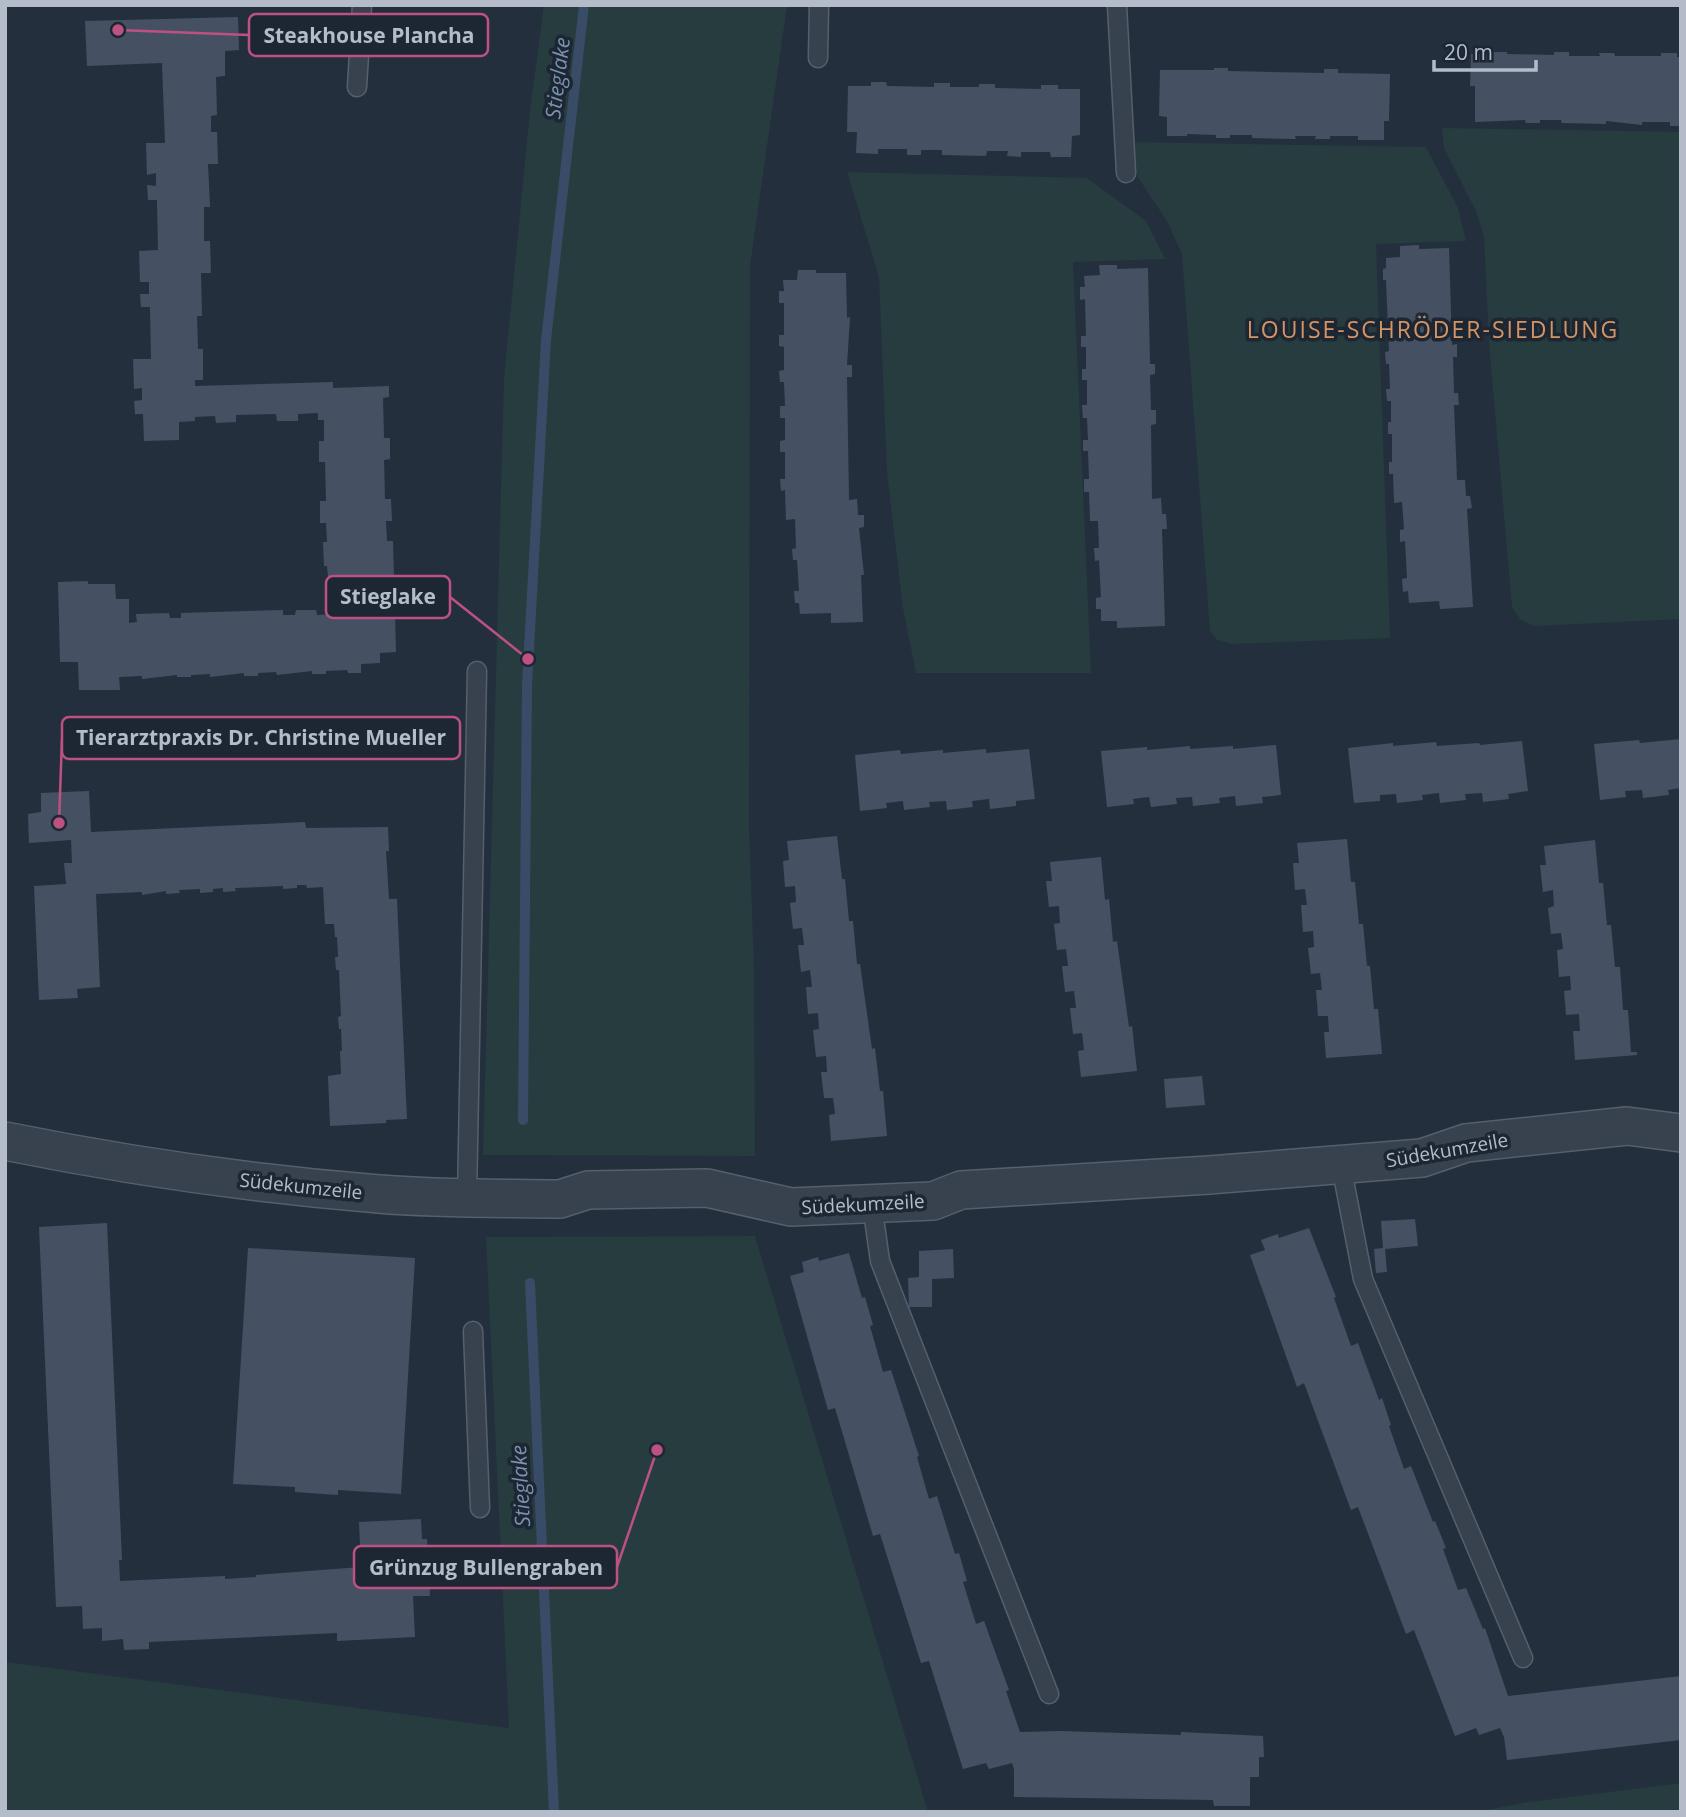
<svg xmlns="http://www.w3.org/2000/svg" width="1686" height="1817" font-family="'Open Sans',sans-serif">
  <rect width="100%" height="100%" fill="#242f3e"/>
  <path fill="#263c3f" d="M544,5H787L750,266L749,827L754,968L755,1156L483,1155L504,378L530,111Z
    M1442,128L1681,132V619L1534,626L1520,619L1512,607L1489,343L1484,237L1476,211L1444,148Z
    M1128,142L1426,147L1458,208L1466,241L1376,244L1390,638L1233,644L1217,640L1210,631L1182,254L1167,221L1131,167Z
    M847,172L1087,178L1146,221L1165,259L1073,262L1091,673H916L903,608L887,473L879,277Z
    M755,1236L928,1812H5V1662L509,1728L486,1237Z
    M1681,1783V1812H1476L1529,1802Z"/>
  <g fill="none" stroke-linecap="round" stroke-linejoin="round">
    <path stroke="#394c67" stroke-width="10" d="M523,1120L527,685L546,340L584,5
      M530,1283L554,1812"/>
  </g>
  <path fill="#455162" d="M238,17L239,50L225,51V76L216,77L217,115L211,116V132H217L218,164H208L210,207H204V241H210L211,273H201L202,316H197L198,349H203V380H195V386L333,382V388L389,386V397L383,398L384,438H390V459L384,460L385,499H391L392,521H386L387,541H393L396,652L380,653V663L361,664V673H348L347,670L326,671V674H312V671L277,675L276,672L258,673V676H244V673L210,677V674L191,675V677H177V675L142,679V676L119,677L120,690H79L78,662H60L58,582L88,581V584H115L116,599H129V623L137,622L136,614L169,613L170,618H181V613L283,610V615H295L296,610H316L317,615L337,614V586H329L327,566H324L323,542H327L326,523H320V501H326L325,462H319V441H324V420H318V413L298,414V421H277L276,414L236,415V422L216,423L215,416L195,417V421L179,422V440L144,441L143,414H135L134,401L142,400V388L134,389L133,359H151L150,307H141L140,294H149V282H140L139,251L158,250L157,200H148L147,185L156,186V173L147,175L146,143H165L162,63L87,66L85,21Z
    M1490,52H1507V54L1554,55V52H1569V56H1600L1599,53H1614L1615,56H1661V53H1677V57H1681V126H1670V122H1642V125L1606,121V124L1562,123L1561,120H1540V123H1526L1525,120L1475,122V86H1470L1471,54H1490Z
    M1214,68H1228V71L1324,73V69H1338V73L1390,74L1389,121H1384V140H1358V136H1330V139H1315L1316,136H1295L1296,139L1252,138V135H1230V138H1216V135L1187,134V136H1167V117L1159,116L1160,70H1214Z
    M871,82H886L887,86L934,87V83H950V87H979V84H995V88L1041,89V85H1058V89H1080V135L1072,136L1071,157H1051L1050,152H1021V157L1007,156L1008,151H987L986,156L942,155V150H921V155H907V149H878V154L856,153L857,132H847L848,86H871Z
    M1419,245V249L1449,248L1452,345L1457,344V357H1453L1454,393H1458L1459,405H1454L1457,480H1465L1466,496H1470L1472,508L1467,509L1473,607L1440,609L1439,601L1409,603L1408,591L1403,592L1402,579L1407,578L1405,541L1400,542V530L1404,529L1402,502L1394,503L1393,474H1389V462H1392V434H1388V422H1391V401H1387L1386,389H1390L1389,364H1386L1385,352L1389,351L1386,280H1383V269L1386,268V258L1400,257V246Z
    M1099,265H1117V269L1148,268L1150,364H1155V374L1150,375L1151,410H1156V424L1151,425L1152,499L1161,498L1162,514H1166L1167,529H1162L1165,626L1117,628V621H1101V609H1096V598L1101,597L1099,560L1095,561L1094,548H1099L1098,521H1090L1089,492H1084V479H1089L1088,451H1083V440H1088L1087,418H1083L1082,405H1087V380H1082V369H1086V347H1081V336H1086L1085,299L1080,300V287H1085L1084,276L1100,275Z
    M798,270H816V273H846L847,318L850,317L847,365H852V377H847L849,500L857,499L858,515H864V527L859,528L864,575H861L863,622L831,623V613L800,614L799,603H795L794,591H799L797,560H793L792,549L796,548L795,519L786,520L785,490L781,491L780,479H785V452H780V441L785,440V418H780V406H785L784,382H780L779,371L784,370V347L779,346V335H784V303H779V291H784L783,280H797Z
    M1681,739V788L1668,790L1669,795L1643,798L1642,790L1625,791L1626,797L1600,800L1594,744L1639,740L1640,743Z
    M1522,741L1528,791L1508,794L1509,799L1483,802L1482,793L1465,794L1466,800L1440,803L1439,793L1422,795L1423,800L1397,803L1396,794L1380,795V801L1354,803L1348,748L1393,743V746L1436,742L1437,746L1479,743L1480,745Z
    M1276,745L1281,795L1262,797L1263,803L1236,806L1235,796L1219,798L1220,803L1193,806L1192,797L1176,798L1177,804L1151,807L1149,797L1133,799L1134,804L1107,807L1101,751L1147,747V750L1190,746V749L1233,746V749Z
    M986,749V753L1029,749L1035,799L1016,801V806L990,809L989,799L972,801L973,807L947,810L946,801L929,802L930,807L904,810L903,801L886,803L887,808L860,811L855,755L900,750L901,754L943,750V753Z
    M89,791L91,832L305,822L306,828L388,827L389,851H386L389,899H397L407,1119L386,1120V1123L330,1126L328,1076L341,1074L340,1051H342L341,1029H339L338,1017L341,1016L339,970H336L335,957H338L337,937H335L334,924H325L323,887L307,888L306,885H297V888L283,889V886L235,888L236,891L223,892V888L213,889V892L200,893V889L179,890L180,893L166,894V891L142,895V892L96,894L100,987L77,989L78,998L39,1000L34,886L66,884L64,863H72L71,840L29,843L28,814L41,812V793Z
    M837,836L842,879H845L849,921H853L857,964H860L872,1049L875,1048L880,1091H883L887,1136L831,1141L829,1115L835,1114L833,1098H824L821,1072H827L826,1056L816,1057L813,1030L819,1029L818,1013L808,1014L806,987H812L810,970L801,972L798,945H804L802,928L793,929L790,903L796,902L795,886L785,887L783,861L789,860L787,841Z
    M1347,839L1351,882H1355L1359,924H1363L1367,966H1370L1374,1009H1378L1382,1054L1326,1058L1324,1032H1329L1328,1016H1318L1316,990H1322L1320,973L1311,974L1308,948L1314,947L1313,931L1303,932L1301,905H1307L1305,889L1295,890L1293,863H1299L1297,843Z
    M1595,840L1598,872L1599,883H1603L1607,925H1611L1615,967H1620L1623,1010H1628L1631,1052H1637V1055L1575,1060L1573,1031H1580L1579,1014L1566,1015L1564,991L1571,990L1570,976L1559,977L1557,950L1563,949L1561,933L1551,934L1548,908L1554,906L1553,890L1543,892L1540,865H1546L1544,846Z
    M1101,857L1105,900L1109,899L1113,942L1117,941L1129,1027L1132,1026L1137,1071L1081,1077L1078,1051L1084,1050L1082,1033L1073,1034L1070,1008H1076L1074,991L1065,992L1062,966H1068L1066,949L1057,950L1054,924L1060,923L1059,906L1049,907L1046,881H1052L1050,862Z
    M1202,1076L1205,1105L1166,1108L1164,1079Z
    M1415,1219L1418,1246L1385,1249L1387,1272L1376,1273L1374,1249L1383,1248L1381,1221Z
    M107,1223L122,1560H119L120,1581L225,1576V1579L240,1578L256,1577V1575L361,1567L359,1522L421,1519L422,1539H427L430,1596H413L415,1637L337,1641V1633L149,1642V1649L124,1650L123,1639L102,1641V1628L83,1629L82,1606L56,1607L39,1227Z
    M1309,1228L1336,1297L1334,1298L1351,1346L1358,1343L1379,1400L1382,1398L1391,1425L1389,1426L1404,1469L1411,1466L1433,1522L1435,1521L1446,1548L1443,1549L1458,1590L1466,1588L1483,1629L1485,1628L1508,1696L1681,1676V1740L1507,1760L1504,1737L1500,1728L1479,1735L1476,1728L1455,1736L1414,1630L1406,1634L1358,1507L1351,1510L1304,1383L1297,1387L1250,1255L1265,1250L1261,1240L1278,1234L1279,1238Z
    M248,1248L415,1258L401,1494L338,1490V1495L295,1492V1487L233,1484Z
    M953,1249L954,1278L932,1279V1307H909L908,1278L919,1277V1251Z
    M849,1253L862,1298L865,1297L873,1325L870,1326L883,1372L891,1370L919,1456L917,1457L929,1499L937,1496L955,1554L959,1553L967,1581L963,1582L976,1624L984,1621L1009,1690L1006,1691L1020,1732L1061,1731L1181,1735V1732L1263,1736L1264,1757H1259V1777H1250V1806H1214L1213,1800L1014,1797V1769L1012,1763L989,1769L986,1763L963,1769L929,1661L921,1663L880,1534L873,1536L835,1408L828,1410L790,1276L804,1272L802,1262L818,1257L819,1261Z"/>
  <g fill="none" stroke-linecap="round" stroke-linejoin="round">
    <g stroke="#565f6c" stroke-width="21">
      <path id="lane" d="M1117,5L1126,173
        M818,58L819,5
        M357,87L362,5
        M1341,1165L1363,1279L1523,1658
        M467,1198L477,671
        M872,1204L880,1261L1049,1694
        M473,1331L480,1508"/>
    </g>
    <g stroke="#565f6c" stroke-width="40">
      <path id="street" d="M5,1141C129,1166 254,1184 379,1194C439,1199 500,1198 560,1199L588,1190L707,1188L791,1207L933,1201L961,1190L1209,1175L1422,1158L1466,1143L1627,1126L1681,1133"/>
    </g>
    <use href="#lane" stroke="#38414e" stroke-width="18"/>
    <use href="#street" stroke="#38414e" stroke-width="37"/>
  </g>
  <g text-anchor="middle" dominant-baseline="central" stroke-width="7" stroke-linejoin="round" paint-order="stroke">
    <g font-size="19" fill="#b4bcc9" stroke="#1d2633">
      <text transform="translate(1447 1150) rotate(-10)">Südekumzeile</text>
      <text transform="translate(301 1186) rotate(6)">Südekumzeile</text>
      <text transform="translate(863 1204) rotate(-3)">Südekumzeile</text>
    </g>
    <g font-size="21" font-style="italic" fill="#7c92b1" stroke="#1d2633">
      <text transform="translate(557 78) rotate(-83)">Stieglake</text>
      <text transform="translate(520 1486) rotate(-93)">Stieglake</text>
    </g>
    <g font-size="23" letter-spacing="2" fill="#d59563" stroke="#1d2633">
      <text x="1433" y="329">LOUISE-SCHRÖDER-SIEDLUNG</text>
    </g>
  </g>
  <path fill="none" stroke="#bd5182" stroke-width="2.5" d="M118 30L249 35M528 659L450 597M59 823L62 738M657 1450L617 1567"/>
  <g fill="#bd5182" stroke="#1d2633" stroke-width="2.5">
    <circle cx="118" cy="30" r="7"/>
    <circle cx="528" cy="659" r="7"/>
    <circle cx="59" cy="823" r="7"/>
    <circle cx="657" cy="1450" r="7"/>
  </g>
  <g fill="#1d2633" stroke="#bd5182" stroke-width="2.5">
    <rect x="249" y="14" width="239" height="42" rx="7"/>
    <rect x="326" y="576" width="124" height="42" rx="7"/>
    <rect x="62" y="717" width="398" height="42" rx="7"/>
    <rect x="354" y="1546" width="263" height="42" rx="7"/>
  </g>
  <g font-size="21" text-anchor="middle" font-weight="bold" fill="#b4bcc9">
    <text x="369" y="43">Steakhouse Plancha</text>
    <text x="388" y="604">Stieglake</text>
    <text x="261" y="745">Tierarztpraxis Dr. Christine Mueller</text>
    <text x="486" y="1575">Grünzug Bullengraben</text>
  </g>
  <rect width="1686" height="1817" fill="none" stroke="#b4bcc9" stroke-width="14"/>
  <path d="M1434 60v10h102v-10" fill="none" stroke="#b4bcc9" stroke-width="3.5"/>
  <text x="1444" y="60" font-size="21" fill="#b4bcc9" stroke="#1d2633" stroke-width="5" paint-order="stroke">20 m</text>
</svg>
